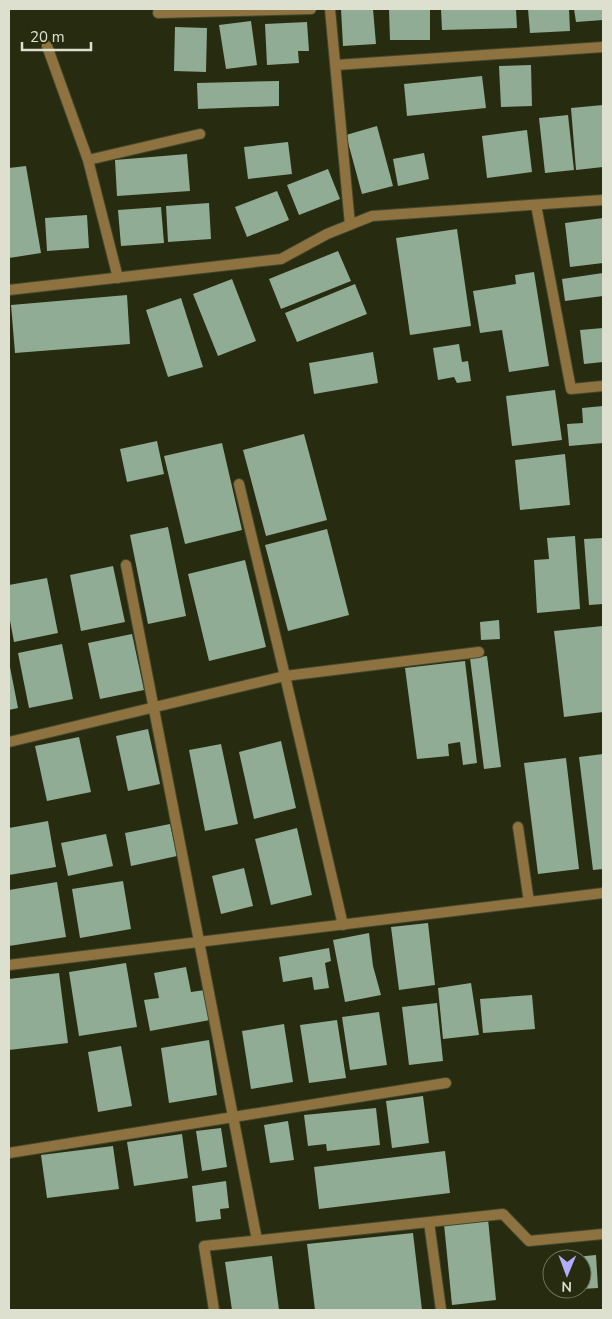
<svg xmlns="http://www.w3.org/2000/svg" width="612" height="1319" font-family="'Nunito Sans',sans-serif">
  <rect width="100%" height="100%" fill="#272b0f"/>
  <path fill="#91ac95" d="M341,9H373L376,44L343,46Z
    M389,9H430V40H390Z
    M441,9H516L517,28L442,30Z
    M528,9H569L570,31L530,33Z
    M574,9H603V20L576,22Z
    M251,21L257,65L226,69L219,25Z
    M307,22L309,51H298L299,63L267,65L265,24Z
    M175,27L207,28L206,72L174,71Z
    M531,65L532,106L501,107L499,66Z
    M482,76L486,108L407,116L404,84Z
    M279,81V106L198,109L197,83Z
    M603,105V167L576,170L571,108Z
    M568,115L574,170L545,173L539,118Z
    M377,126L393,186L362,194L346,135Z
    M527,130L532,172L487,178L482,136Z
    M288,142L292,174L248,179L244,147Z
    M424,153L429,179L398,186L393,159Z
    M187,154L190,191L117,196L115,160Z
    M26,166L41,253L9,258V168Z
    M328,169L340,199L299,215L287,185Z
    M277,191L289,220L247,237L235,207Z
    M209,203L211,239L168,242L166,206Z
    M161,207L164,243L121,246L118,210Z
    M87,215L89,248L47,251L45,218Z
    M603,218V263L570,267L565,223Z
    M457,229L471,326L410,335L396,238Z
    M338,251L351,281L281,309L269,279Z
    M534,272L549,366L509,372L502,330L480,333L473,291L516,284L515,275Z
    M603,273V296L565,301L562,279Z
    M232,279L256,341L218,356L193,294Z
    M355,284L367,314L297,342L285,313Z
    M127,295L130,344L15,353L11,305Z
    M181,298L203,367L168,377L146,310Z
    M603,328V362L584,364L580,330Z
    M459,344L462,362L468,361L471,381L457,383L454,377L438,380L433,348Z
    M373,352L378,383L314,394L309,363Z
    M555,390L562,440L512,446L506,396Z
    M603,406V443L569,446L567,424L583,423L582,408Z
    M304,434L327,520L266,536L243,450Z
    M157,441L164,474L127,482L120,449Z
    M222,443L242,530L185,544L164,456Z
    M565,454L570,505L520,510L515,460Z
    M168,527L186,616L148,624L130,535Z
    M327,529L349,615L288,631L265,545Z
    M575,536L580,609L537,613L534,560L549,559L547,538Z
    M603,538V604L589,605L584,539Z
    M245,560L266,647L209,661L188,574Z
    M113,566L125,622L81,631L70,575Z
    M47,578L58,633L14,642L9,615V585Z
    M499,620L500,639L481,640L480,622Z
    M603,626V712L564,717L554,631Z
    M132,634L144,690L100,699L88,643Z
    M62,644L73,699L29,708L18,653Z
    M487,656L501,767L484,769L470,658Z
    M465,661L477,763L463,765L460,742L448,744L449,756L417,759L405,668Z
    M9,662L18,708L9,710Z
    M148,729L160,784L128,791L116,736Z
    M79,737L91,792L47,801L35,746Z
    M281,741L296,808L254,819L239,752Z
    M221,744L238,824L205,831L189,750Z
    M603,754V869L593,870L579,757Z
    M566,758L579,869L538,874L524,763Z
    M48,821L56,867L9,875V828Z
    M170,824L177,856L131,866L125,833Z
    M297,828L312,895L271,905L255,839Z
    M106,834L113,866L68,876L61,843Z
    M244,868L253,906L221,914L212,876Z
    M123,881L131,929L80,938L72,889Z
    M57,882L66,937L9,946V890Z
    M428,923L435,985L399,990L391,927Z
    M369,933L373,966L381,995L345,1002L333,940Z
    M329,948L331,961L325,963L329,988L314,990L312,977L283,982L279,957Z
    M126,963L137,1027L79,1036L69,972Z
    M186,967L191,992L205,990L210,1020L150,1031L144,1000L159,998L154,973Z
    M59,973L68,1043L9,1050V979Z
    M471,983L479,1035L443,1039L438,988Z
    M532,995L535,1029L483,1033L480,999Z
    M437,1003L443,1061L409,1065L402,1007Z
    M379,1012L387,1065L350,1070L342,1017Z
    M337,1020L346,1078L309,1083L300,1025Z
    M284,1024L293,1082L251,1089L242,1031Z
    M209,1040L217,1095L169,1103L161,1048Z
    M121,1046L132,1106L98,1112L88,1052Z
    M423,1096L429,1143L392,1148L386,1101Z
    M376,1108L380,1145L327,1151L326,1144L308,1146L304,1115Z
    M288,1121L294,1160L270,1163L264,1125Z
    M221,1128L227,1167L202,1171L196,1131Z
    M182,1134L188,1178L134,1186L127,1142Z
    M113,1146L119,1189L47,1198L41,1155Z
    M445,1151L450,1193L319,1209L314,1167Z
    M226,1181L229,1208L220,1209L221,1219L196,1222L192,1186Z
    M488,1219L496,1300L452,1305L444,1224Z
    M413,1233L422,1310H315L307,1244Z
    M596,1255L598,1288L582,1289V1259H565V1258Z
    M272,1256L279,1310H232L225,1262Z
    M552,1258V1289H564V1290L551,1291L548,1259Z"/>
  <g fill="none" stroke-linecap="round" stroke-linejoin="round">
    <g stroke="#44482e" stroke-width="12">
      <path id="street" d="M159,9L158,13L311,9
        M330,9L350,225
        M47,46L88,160L118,278
        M336,65L603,47
        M88,160L200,134
        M536,205L571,389L603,386
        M9,290L281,259L327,234L372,216L603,200
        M239,484L285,676L479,652
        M126,565L257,1240
        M9,742L285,676L343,925
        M518,827L529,902
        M9,965L603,893
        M9,1153L446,1083
        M429,1222L503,1214L529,1241L603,1234
        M214,1310L204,1246L429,1222L441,1310"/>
    </g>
    <use href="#street" stroke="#8e7240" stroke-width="10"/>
  </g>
  <rect width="612" height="1319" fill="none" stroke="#dde0cf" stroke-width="20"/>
  <g transform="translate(567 1274) rotate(181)"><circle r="24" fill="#272b0f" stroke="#70735c"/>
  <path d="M0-4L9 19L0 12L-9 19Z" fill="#b2adf9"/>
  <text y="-8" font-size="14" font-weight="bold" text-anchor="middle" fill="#dde0cf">N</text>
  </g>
  <path d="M22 42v8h69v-8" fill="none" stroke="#dde0cf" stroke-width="2.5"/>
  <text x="30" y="42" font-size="15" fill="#dde0cf" stroke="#272b0f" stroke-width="4" paint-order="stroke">20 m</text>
</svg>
